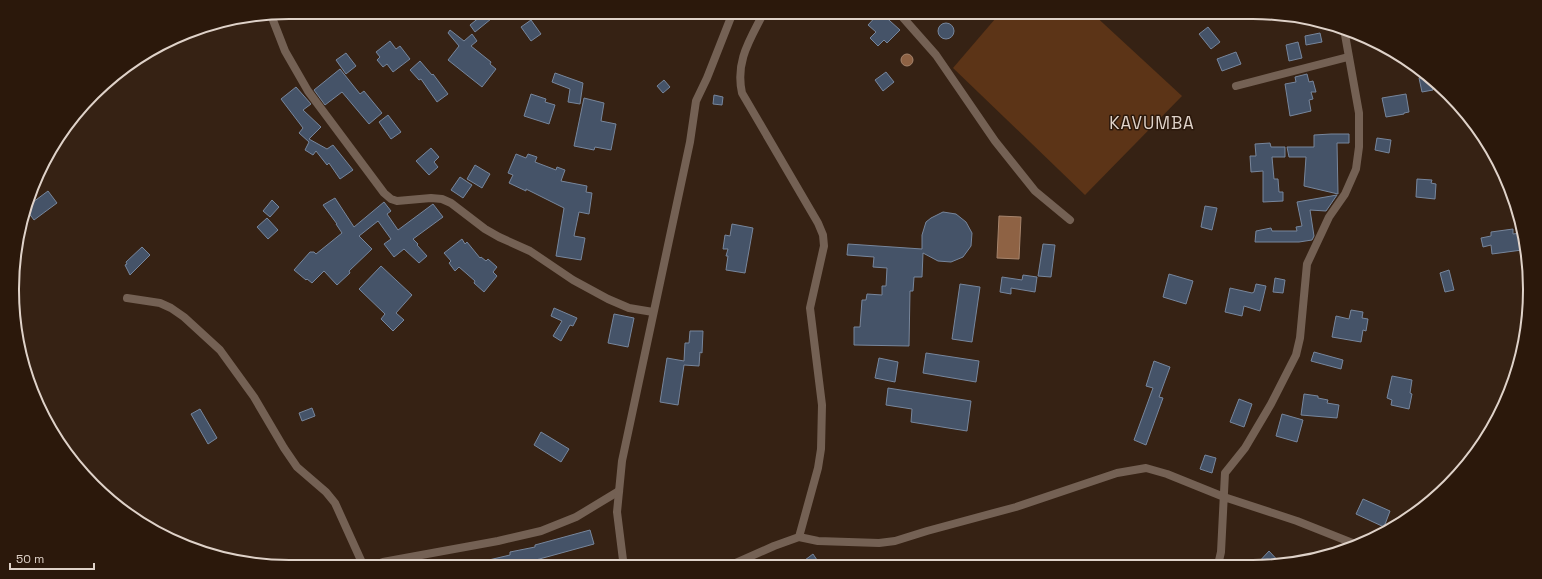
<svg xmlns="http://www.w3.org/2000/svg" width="1542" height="579" font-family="'Space Grotesk',sans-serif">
  <rect width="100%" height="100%" fill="#362214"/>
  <path fill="#5c3417" d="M1001,12H1091L1182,96L1085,195L953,68Z"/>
  <path fill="#8e6244" stroke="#a6846c" d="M901 60a6 6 0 1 1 12 0a6 6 0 1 1-12 0Z
    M999,216L1021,217L1019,259L997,258Z"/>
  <path fill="#455368" stroke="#77869c" d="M486,12L491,19L475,32L470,25Z
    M880,12L900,30L887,43L884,40L878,46L870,38L876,32L868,25Z
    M531,20L541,34L531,41L521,27Z
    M938 31a8 8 0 1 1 16 0a8 8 0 1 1-16 0Z
    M1208,27L1220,42L1211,49L1199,34Z
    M450,30L464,41L472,34L477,41L471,46L491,62L490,64L496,69L482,87L448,60L459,46L448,33Z
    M1320,33L1322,42L1306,45L1305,36Z
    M390,41L396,49L400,46L410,59L393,72L387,64L383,67L377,60L380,57L376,52Z
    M1298,42L1302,58L1289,61L1286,45Z
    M1236,52L1241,64L1222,71L1217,59Z
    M346,53L356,66L346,74L336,60Z
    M420,61L432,75L433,74L448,94L437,102L421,79L419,80L410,70Z
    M340,69L360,94L364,91L382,113L369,124L342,92L325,105L314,90Z
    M886,72L894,82L883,91L875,80Z
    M555,73L583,83L580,104L568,102L570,89L552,82Z
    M1307,74L1309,82L1313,81L1316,92H1311L1313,99L1309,100L1311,111L1290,116L1285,84L1296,82L1295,77Z
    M1429,76L1431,78L1433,90L1422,92L1419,78Z
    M664,80L670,87L663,93L657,86Z
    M296,87L311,104L303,110L321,127L309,139L327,149L333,145L353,170L340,179L329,163L327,165L316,151L313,155L305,150L309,142L299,133L303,128L281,99Z
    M531,94L546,99L545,102L555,105L549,124L524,116Z
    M1406,94L1409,112L1404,113V114L1386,117L1382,98Z
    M714,95L723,97L722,105L713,104Z
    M584,98L604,103L601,121L616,124L611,150L595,147L594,150L574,146Z
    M388,115L401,132L391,139L379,122Z
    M1331,134H1349V143H1337L1338,194L1304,186L1306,157H1289L1287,147H1314V135Z
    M1377,138L1391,140L1389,153L1375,150Z
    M1270,143L1271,147H1285V157H1272L1274,179H1278L1279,192H1283V201L1263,202V171L1251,172L1250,156H1256L1255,144Z
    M431,148L439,157L434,162L438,167L429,175L416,161Z
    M516,154L526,158L528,154L537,157L535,162L556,170L557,167L565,170L561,181L587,186L586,192L592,193L589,214L579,212L574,236L585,238L581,260L556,256L564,208L526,189V191L509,183L513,175L508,173Z
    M475,165L490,174L482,188L467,179Z
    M460,177L472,185L463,198L451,190Z
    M1417,179L1432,180L1431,183L1436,184L1435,199L1416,197Z
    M48,191L57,203L34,220L25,208Z
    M1337,195L1326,211L1310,210L1314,236L1312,240L1299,242H1255L1256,231L1271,228L1272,231H1297L1296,227L1302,226L1297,202Z
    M335,198L354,227L384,202L391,211L387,214L398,230L433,204L443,217L413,239L418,244L417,245L427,256L419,263L404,249L394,257L384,244L391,239L378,221L359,236L372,249L349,271L350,273L337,285L324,271L312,283L307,279L306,280L294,270L310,252H314L316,254L342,233L336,224H337L323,205Z
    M272,200L279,207L270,217L263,211Z
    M1205,206L1217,208L1212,230L1201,227Z
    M943,212L956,214L966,222L972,233L971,246L963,257L951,262L938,261L923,253L922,277H914L913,291H910L909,346L854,345V327H860L862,300H866L867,294L882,295V286H886L887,268L873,267L874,257L847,255L848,244L922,249V235L926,222L931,218Z
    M267,218L278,230L268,239L257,227Z
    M732,224L753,228L745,273L726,270L728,256H726L728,249H723L725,235L730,236Z
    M1513,229V234L1520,233L1522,250L1492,254L1491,245L1483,247L1481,238L1491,236V232Z
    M462,239L465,244L467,242L480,258L481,257L486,261L488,259L497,267L493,272L497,276L484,292L474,283L475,281L459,267L455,271L449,263L451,261L444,253Z
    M1043,244L1055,245L1051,277L1038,276Z
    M142,247L150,255L130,275L125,265L127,264L126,262Z
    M381,266L412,295L396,313L404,320L393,331L381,319L385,314L359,289Z
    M1449,270L1454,290L1445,292L1440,273Z
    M1169,274L1193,281L1186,304L1163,297Z
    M1023,275L1037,277L1035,292L1011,288V294L1000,292L1002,277L1022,280Z
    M1275,278L1285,280L1283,293L1273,292Z
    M960,284L980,287L972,342L952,339Z
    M1256,284L1266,286L1260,311L1244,306L1242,316L1225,312L1230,288L1252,293L1254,292Z
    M554,308L577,318L573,326L570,325L561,341L553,336L562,321L551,316Z
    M1351,310L1363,312L1362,318L1368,319L1366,331L1363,330L1361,342L1332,337L1336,316L1349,319Z
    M614,314L634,318L628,347L608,343Z
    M690,331H703L702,353L700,352L699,366L684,365L678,405L660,402L667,358L684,361L685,343H689Z
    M1314,352L1343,360L1341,369L1311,361Z
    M926,353L979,361L976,382L923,373Z
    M879,358L898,362L895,382L875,378Z
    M1154,361L1170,367L1159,397L1163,398L1146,445L1134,440L1153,388L1146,386Z
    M1392,376L1412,380L1410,393L1412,394L1409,409L1391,405L1392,400L1387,398Z
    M888,388L971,401L967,431L911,422L912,409L886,405Z
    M1304,394L1318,396V398L1328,400L1327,403L1339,405L1337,418L1301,415Z
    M1239,399L1252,404L1244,427L1230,422Z
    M312,408L315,416L302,421L299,413Z
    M200,409L217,438L208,444L191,414Z
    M1282,414L1303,420L1297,442L1276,436Z
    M541,432L569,449L561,462L534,445Z
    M1205,455L1216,458L1212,473L1200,469Z
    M1363,499L1390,511L1384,527L1356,514Z
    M590,530L594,544L532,561L533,566L477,567L476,563L510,555V552L535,547V545Z
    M1269,551L1282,565H1256Z
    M813,554L821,566H809L805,560Z"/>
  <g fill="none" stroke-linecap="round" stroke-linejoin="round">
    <path stroke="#746154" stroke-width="8" d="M764,12C750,40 735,61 742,93L818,223L823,235L824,246L810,308L822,405L821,449L818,468L799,537
      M898,12L936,55L995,141L1035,191L1070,220
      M271,15L285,51L308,91L384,193L391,199L397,201L431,198L442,199L451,203L485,229L499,237L530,251L573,280L608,299L629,308L653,312
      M1236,86L1348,57
      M127,298L160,303L171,308L184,317L220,350L254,397L284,448L297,467L326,492L335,503L364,567
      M1218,565L1221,552L1225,473L1245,448L1271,404L1296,355L1300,338L1307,264L1329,217L1345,194L1356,169L1359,147V113L1344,29
      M729,566L774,546L799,537L818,541L879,543L895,541L927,531L1016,507L1117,473L1146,468L1167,474L1224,497L1297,521L1355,544
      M368,567L383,562L498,541L541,531L576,517L619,491"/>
    <path stroke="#746154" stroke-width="8" d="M625,566L623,560L617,512L622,461L690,142L696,101L707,78L733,12"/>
  </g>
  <g text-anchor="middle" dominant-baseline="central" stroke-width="3" stroke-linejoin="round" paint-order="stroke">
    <g font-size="17" letter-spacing="1" fill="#dfd2c9" stroke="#2b180b">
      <text x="1152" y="123">KAVUMBA</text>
    </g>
  </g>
  <path d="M0 0H1542V579H0ZM289 19H1253A270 270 0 0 1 1523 289V290A270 270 0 0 1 1253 560H289A270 270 0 0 1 19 290V289A270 270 0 0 1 289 19Z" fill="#2b180b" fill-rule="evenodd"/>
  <path fill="none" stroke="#dfd2c9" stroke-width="2" d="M289 19H1253A270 270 0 0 1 1523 289V290A270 270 0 0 1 1253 560H289A270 270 0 0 1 19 290V289A270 270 0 0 1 289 19Z"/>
  <path d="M10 563v6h84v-6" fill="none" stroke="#dfd2c9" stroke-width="2"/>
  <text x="16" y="563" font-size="12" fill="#dfd2c9" stroke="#2b180b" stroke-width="3" paint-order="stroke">50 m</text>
</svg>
